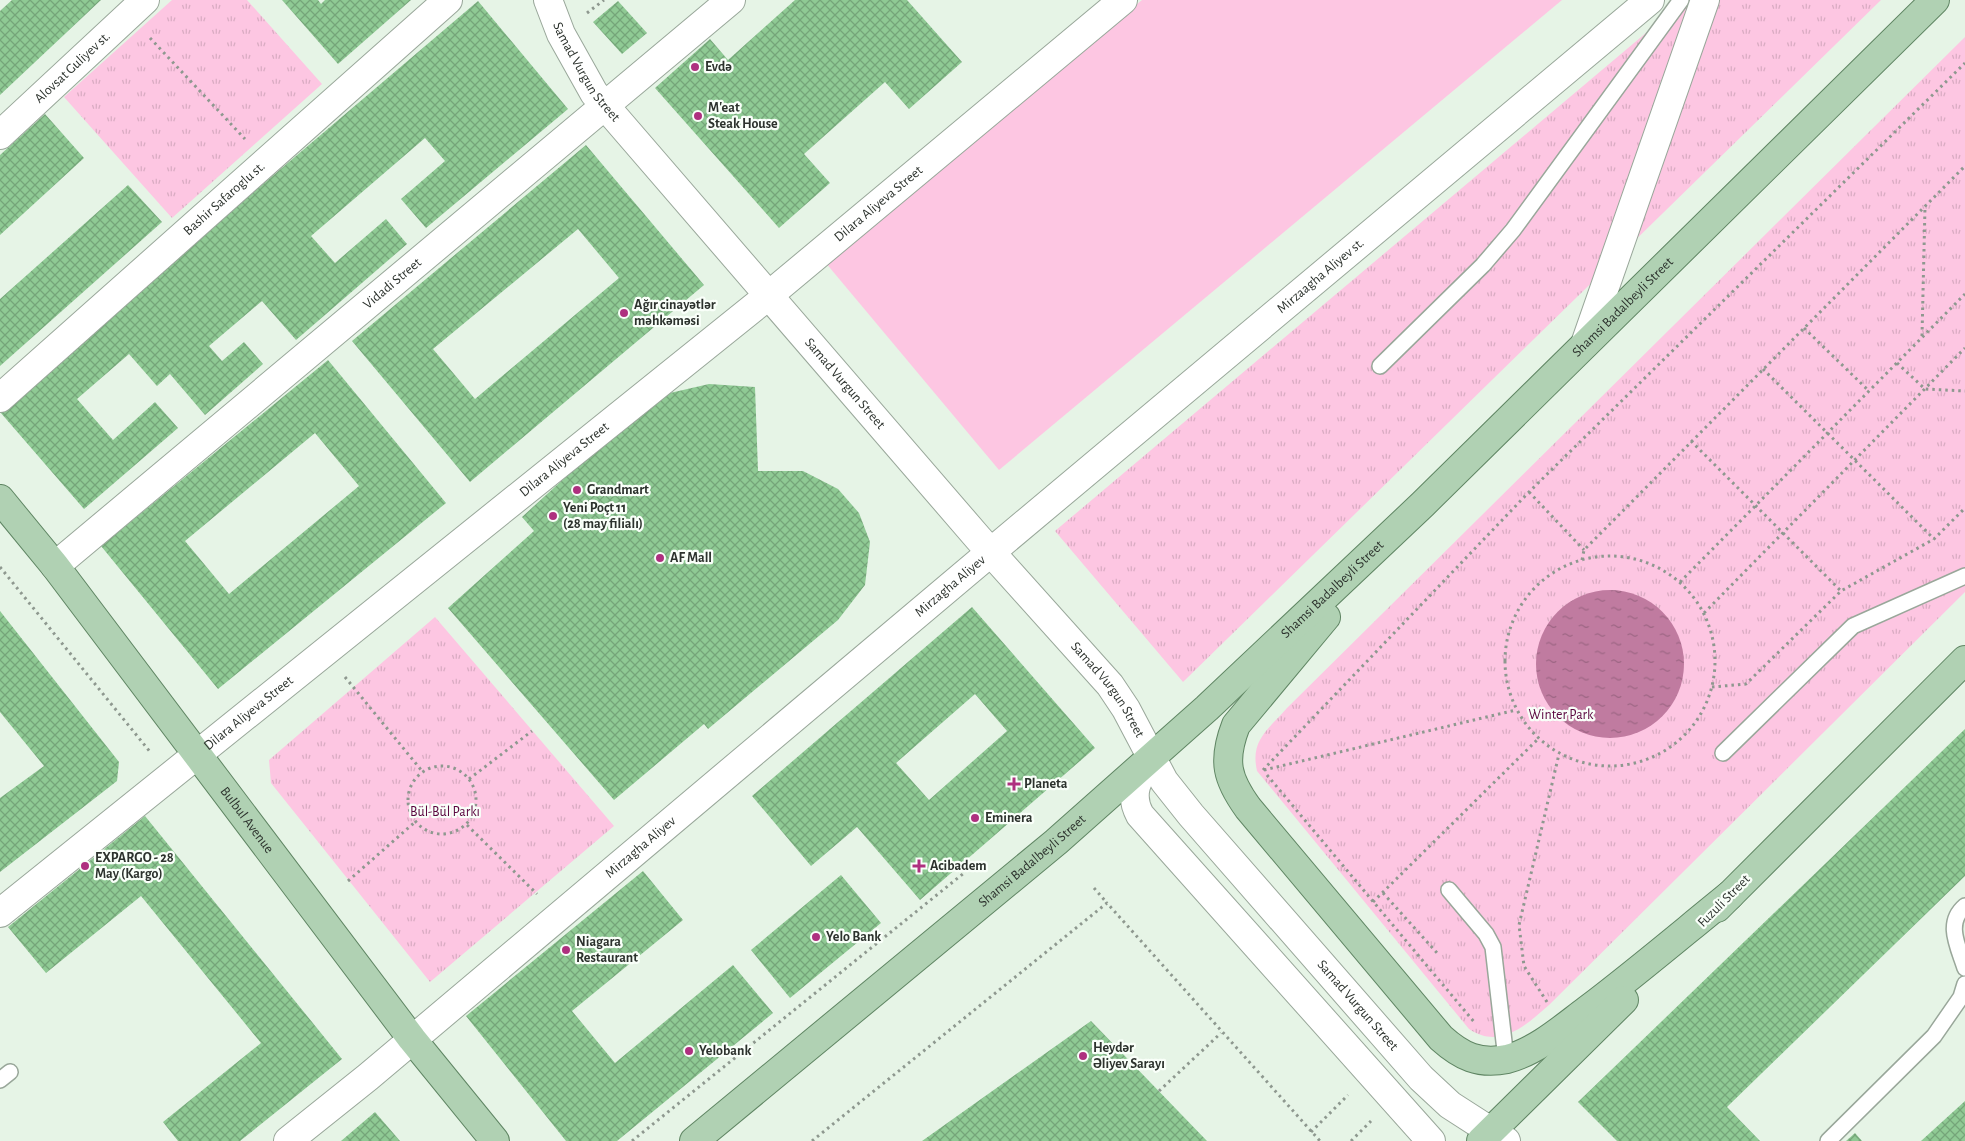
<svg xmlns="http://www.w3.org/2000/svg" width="1965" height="1141" font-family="'Alegreya Sans',sans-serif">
  <defs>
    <pattern id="park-tufts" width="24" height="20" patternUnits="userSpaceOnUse" patternTransform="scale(1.25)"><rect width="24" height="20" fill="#fdc6e2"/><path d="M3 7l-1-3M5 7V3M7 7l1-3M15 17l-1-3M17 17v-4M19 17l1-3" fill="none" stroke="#d9abc2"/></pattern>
    <pattern id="water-ripples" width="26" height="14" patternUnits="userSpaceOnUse" patternTransform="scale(1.25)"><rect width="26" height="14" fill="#c07ba0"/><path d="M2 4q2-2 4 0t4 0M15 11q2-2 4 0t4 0" fill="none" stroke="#9c6583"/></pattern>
    <pattern id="building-cross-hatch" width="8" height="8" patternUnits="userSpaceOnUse" patternTransform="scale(1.25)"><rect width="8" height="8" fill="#8fca94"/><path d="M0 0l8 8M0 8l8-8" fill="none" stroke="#75a579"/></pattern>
  </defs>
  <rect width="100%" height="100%" fill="#e6f4e6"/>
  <path fill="#fdc6e2" d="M1142,0H1562L999,470L825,262Z"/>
  <path fill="url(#park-tufts)" d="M172,0H247L322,84L172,218L64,97Z
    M1685,0H1881L1183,682L1055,531Z
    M1965,37V592L1549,1005C1526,1025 1500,1050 1469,1029L1257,771C1250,740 1268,730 1287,708Z
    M435,617L614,826L430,982L271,783L269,760Z"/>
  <path fill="url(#water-ripples)" d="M1536 664a74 74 0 1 1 148 0a74 74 0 1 1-148 0Z"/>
  <path fill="url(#building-cross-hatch)" fill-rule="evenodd" d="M12,0H101L0,95V11Z
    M282,0H318L321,4L325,0H411L338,64Z
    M795,0H907L962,62L909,109L885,82L804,154L830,183L779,228L655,88L710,39L728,60Z
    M478,1L568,109L426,228L401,199L445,161L425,138L311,236L335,263L386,219L407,244L296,340L262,301L209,346L222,361L244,342L263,364L205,415L170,374L157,386L129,354L77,399L113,440L155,402L178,428L84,509L0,412V408Z
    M618,1L647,33L622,54L593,22Z
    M45,114L84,158L0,235V155Z
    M586,145L704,285L470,482L352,341ZM578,229L619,278L475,399L433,349Z
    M128,185L162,222L0,366V299Z
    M328,360L446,503L218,689L101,546ZM315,433L359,486L229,594L185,541Z
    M709,384L755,387L758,471H803L838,489L859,513L870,542L865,585L838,620L708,729L704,724L614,800L448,608L534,531L522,517L638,411L670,393Z
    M972,607L1095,748L920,900L857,827L811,866L752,796ZM975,694L1007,731L929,800L896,763Z
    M0,611L119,762L117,781L0,872V798L44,766L0,712Z
    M1965,729V876L1727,1107L1760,1141H1617L1578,1102Z
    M145,816L342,1059L240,1141H178L163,1122L261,1043L141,896L46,973L8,927Z
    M643,871L683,920L572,1011L615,1063L733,965L773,1013L617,1141H566L466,1016Z
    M841,875L881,923L790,998L751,950Z
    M1091,1021L1207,1141H922Z
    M1965,1101V1141H1921Z
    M375,1112L400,1141H341Z
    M1855,1133L1862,1141H1846Z"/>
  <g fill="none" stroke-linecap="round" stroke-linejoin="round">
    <g stroke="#99a79a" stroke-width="18">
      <path id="lane" d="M1380,366L1483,265L1513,230L1681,0
        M1723,753L1853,626L1965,576
        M1449,890L1486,934L1493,947L1506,1059
        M1965,906C1945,923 1958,946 1965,968
        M0,1080L10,1072
        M1828,1141L1934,1036L1961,997L1965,984"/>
    </g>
    <g stroke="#99a79a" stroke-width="30">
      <g id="street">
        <path id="s1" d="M0,135L145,0"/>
        <path id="s2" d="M0,398L448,0"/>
        <path id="s3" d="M55,566L731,0"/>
        <path id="s4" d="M0,913L768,296L1123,0"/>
        <path id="s5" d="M288,1141L368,1077L991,552"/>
      </g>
    </g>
    <g stroke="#99a79a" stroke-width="30">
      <g id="secondary">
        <path id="s6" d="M548,0L561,34L594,93L978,538L1110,685L1126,709L1164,781L1191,815L1421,1078L1450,1105L1506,1141"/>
        <path d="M1585,344L1705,0"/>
        <path id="s7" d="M991,552L1650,0"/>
        <path d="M1151,759C1138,778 1128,793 1140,815L1431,1141"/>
      </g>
    </g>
    <g stroke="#5f8563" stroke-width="30">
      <g id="primary">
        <path id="s8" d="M0,499L55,566L412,1039L495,1141"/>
        <path d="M1326,617L1236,725C1222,761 1227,779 1248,808L1441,1038C1461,1056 1479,1065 1507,1059C1537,1051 1563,1028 1587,1010C1636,973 1683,933 1730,895"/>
        <path d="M1717,908L1965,660"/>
        <path id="s9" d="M694,1141L1056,842L1207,708L1423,504L1935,0"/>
        <path d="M1481,1141L1624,1000"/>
      </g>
    </g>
    <path stroke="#8e988f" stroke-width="3" stroke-dasharray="2.5 4" stroke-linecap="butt" d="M587,13L604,0
      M150,38L245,139
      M1804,328L1869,391
      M1922,336L1925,207
      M1897,363L1925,389L1965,391
      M1763,369L1934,539
      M1691,441L1841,591
      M1529,492L1584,550
      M1505 661a105 105 0 1 1 210 0a105 105 0 1 1-210 0Z
      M1582,560L1584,550L1965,166
      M0,567L151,753
      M1680,582L1965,294
      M1704,613L1965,348
      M345,677L422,771
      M1712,687L1746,684L1841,591L1934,539L1965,508
      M408 800a34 34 0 1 1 68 0a34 34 0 1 1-68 0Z
      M1263,770L1529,492L1965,63
      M1264,770L1516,710
      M1267,775L1475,1023
      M469,779L532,731
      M467,825L537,894
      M348,881L415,822
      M1094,888L1107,903
      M1383,893L1438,954
      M1373,902L1538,739
      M1547,1002L1524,966L1519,925L1559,754
      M1159,1091L1221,1033
      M1311,1132L1348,1095
      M632,1141L964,873
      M812,1141L1107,903L1320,1141
      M1351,1141L1371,1121"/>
    <use href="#lane" stroke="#fff" stroke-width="15"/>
    <use href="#street" stroke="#fff" stroke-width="28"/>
    <use href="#secondary" stroke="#fff" stroke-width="28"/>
    <use href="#primary" stroke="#b0d1b3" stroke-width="28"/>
  </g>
  <g fill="#ae307f" stroke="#f9fff9" stroke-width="2">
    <circle cx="695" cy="67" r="5"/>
    <circle cx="698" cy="116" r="5"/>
    <circle cx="624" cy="313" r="5"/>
    <circle cx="577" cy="490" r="5"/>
    <circle cx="553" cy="516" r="5"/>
    <circle cx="660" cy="558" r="5"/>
    <path d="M1011.5 776.5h5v5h5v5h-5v5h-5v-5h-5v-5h5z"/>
    <circle cx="975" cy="818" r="5"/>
    <circle cx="85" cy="866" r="5"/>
    <path d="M916.5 858.5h5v5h5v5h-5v5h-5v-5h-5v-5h5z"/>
    <circle cx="816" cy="937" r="5"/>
    <circle cx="566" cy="950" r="5"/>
    <circle cx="689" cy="1051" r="5"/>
    <circle cx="1083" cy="1056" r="5"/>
  </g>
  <g text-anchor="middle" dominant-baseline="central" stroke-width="4.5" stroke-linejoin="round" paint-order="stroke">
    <g font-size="14" fill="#2c322d" stroke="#f9fff9">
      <text stroke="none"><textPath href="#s1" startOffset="99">Alovsat Guliyev st.</textPath></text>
      <text stroke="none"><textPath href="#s6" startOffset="82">Samad Vurgun Street</textPath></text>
      <text stroke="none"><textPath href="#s2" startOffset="300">Bashir Safaroglu st.</textPath></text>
      <text stroke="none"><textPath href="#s4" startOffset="1129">Dilara Aliyeva Street</textPath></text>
      <text stroke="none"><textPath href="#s7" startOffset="430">Mirzaagha Aliyev st.</textPath></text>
      <text stroke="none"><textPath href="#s3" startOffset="440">Vidadi Street</textPath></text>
      <text stroke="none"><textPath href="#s9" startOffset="1249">Shamsi Badalbeyli Street</textPath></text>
      <text stroke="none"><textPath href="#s6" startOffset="488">Samad Vurgun Street</textPath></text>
      <text stroke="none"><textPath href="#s4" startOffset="724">Dilara Aliyeva Street</textPath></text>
      <text stroke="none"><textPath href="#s5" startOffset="864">Mirzagha Aliyev</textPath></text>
      <text stroke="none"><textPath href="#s9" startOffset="844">Shamsi Badalbeyli Street</textPath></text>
      <text stroke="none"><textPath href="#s6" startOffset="892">Samad Vurgun Street</textPath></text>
      <text stroke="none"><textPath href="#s4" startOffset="319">Dilara Aliyeva Street</textPath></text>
      <text stroke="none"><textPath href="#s8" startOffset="405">Bulbul Avenue</textPath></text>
      <text stroke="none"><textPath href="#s5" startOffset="459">Mirzagha Aliyev</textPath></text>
      <text stroke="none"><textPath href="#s9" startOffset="439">Shamsi Badalbeyli Street</textPath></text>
      <text transform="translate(1724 901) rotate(-45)">Fuzuli Street</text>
      <text stroke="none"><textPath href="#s6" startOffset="1296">Samad Vurgun Street</textPath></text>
    </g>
    <g font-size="14" font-weight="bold" fill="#2c322d" stroke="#f9fff9" text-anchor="start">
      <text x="705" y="67">Evdə</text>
      <text x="708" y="108">M'eat<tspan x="708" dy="16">Steak House</tspan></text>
      <text x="634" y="305">Ağır cinayətlər<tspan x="634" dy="16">məhkəməsi</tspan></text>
      <text x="587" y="490">Grandmart</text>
      <text x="563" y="508">Yeni Poçt 11<tspan x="563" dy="16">(28 may filialı)</tspan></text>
      <text x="670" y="558">AF Mall</text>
      <text x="1024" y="784">Planeta</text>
      <text x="985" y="818">Eminera</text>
      <text x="95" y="858">EXPARGO - 28<tspan x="95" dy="16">May (Kargo)</tspan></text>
      <text x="930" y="866">Acibadem</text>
      <text x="826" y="937">Yelo Bank</text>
      <text x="576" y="942">Niagara<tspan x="576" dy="16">Restaurant</tspan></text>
      <text x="1093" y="1048">Heydər<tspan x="1093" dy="16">Əliyev Sarayı</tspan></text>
      <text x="699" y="1051">Yelobank</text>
    </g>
    <g font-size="14" fill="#5a053f" stroke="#f9fff9">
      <text x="1561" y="715">Winter Park</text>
      <text x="445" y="812">Bül-Bül Parkı</text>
    </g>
  </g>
</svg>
